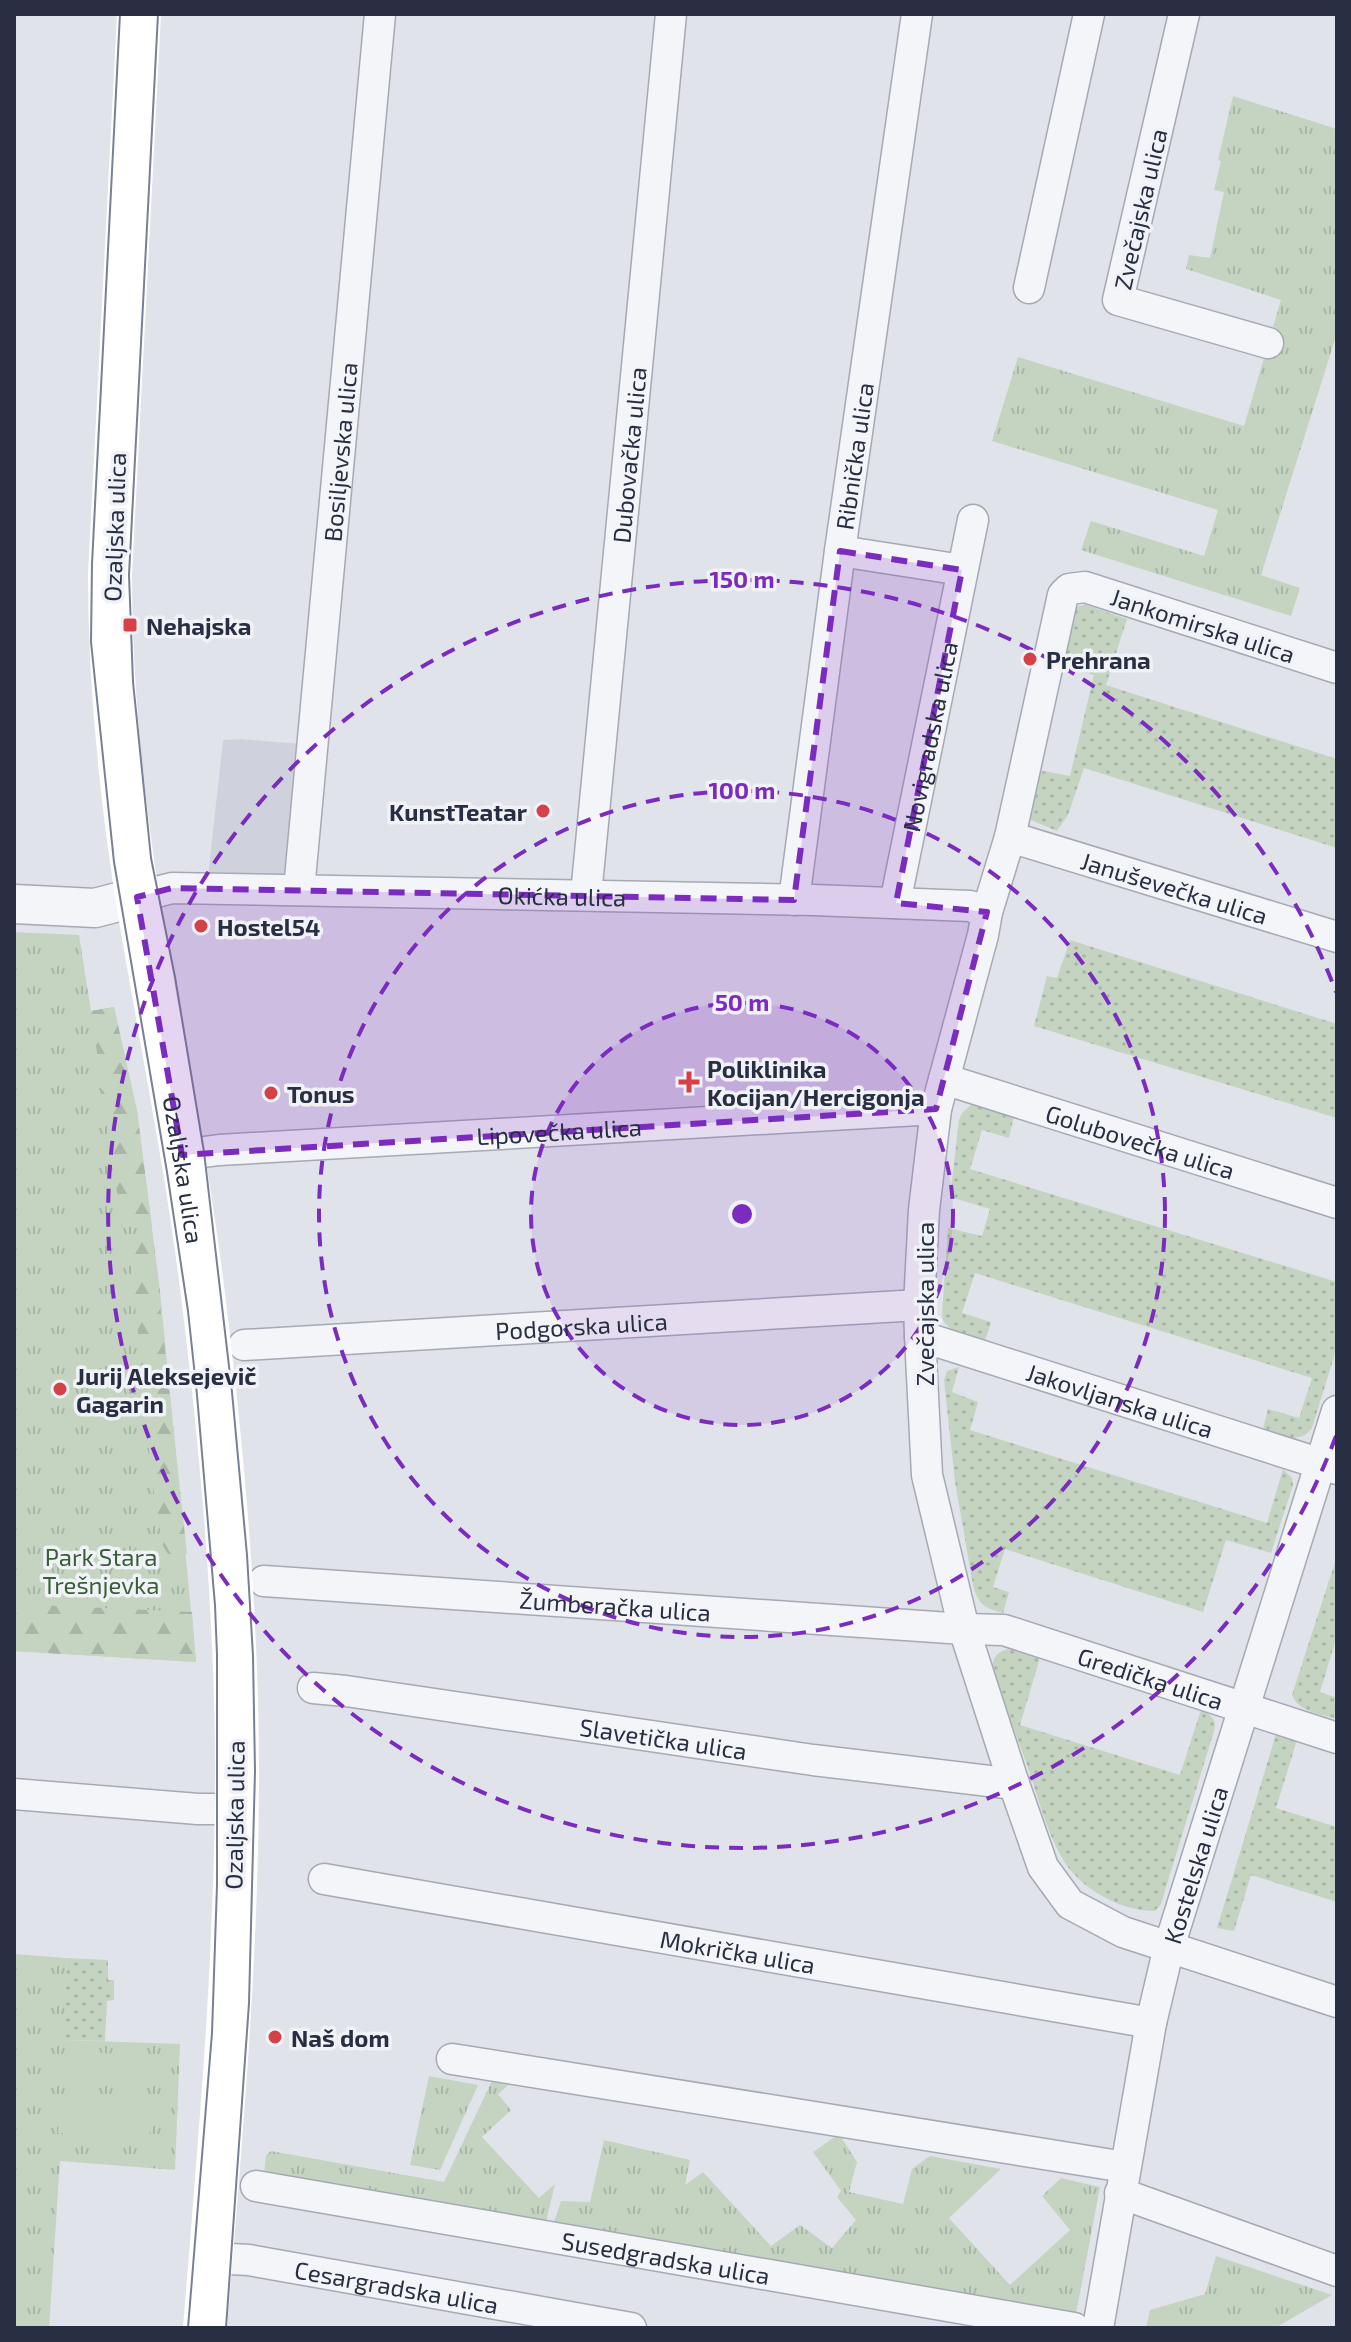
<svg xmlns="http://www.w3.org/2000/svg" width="1351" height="2342" font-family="'Exo 2',sans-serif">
  <defs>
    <pattern id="grass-tufts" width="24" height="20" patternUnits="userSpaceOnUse" patternTransform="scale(2)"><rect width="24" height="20" fill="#c4d4c1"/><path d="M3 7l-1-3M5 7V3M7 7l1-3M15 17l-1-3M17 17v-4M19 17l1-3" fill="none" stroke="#a8b6a7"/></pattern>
    <pattern id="forest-firs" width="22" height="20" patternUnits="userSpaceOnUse" patternTransform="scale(2)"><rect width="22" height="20" fill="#c4d4c1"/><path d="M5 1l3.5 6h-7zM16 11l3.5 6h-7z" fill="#a8b6a7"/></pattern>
    <pattern id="garden-dots" width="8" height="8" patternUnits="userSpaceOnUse" patternTransform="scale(2)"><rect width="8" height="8" fill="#c4d4c1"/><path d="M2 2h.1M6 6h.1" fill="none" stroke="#a8b6a7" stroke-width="1.8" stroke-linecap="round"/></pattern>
  </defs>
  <rect width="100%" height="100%" fill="#e1e3ea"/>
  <path fill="#cfd2dc" d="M240,739L302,744L287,871L282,876L208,877L223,740Z"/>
  <path fill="url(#grass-tufts)" d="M1233,96L1337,129V333L1261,575L1300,588L1291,616L1081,550L1091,521L1204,556L1218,510L992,441L1018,357L1244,426L1281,300L1186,269L1189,255L1210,258L1224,192L1214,190L1221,161L1218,160Z
    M14,932L79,935L91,1011L114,1007L137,1111L160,1291L196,1662L14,1651Z
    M14,1954L67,1958L64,2040L180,2044L175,2170L60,2161L49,2328H14Z
    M429,2076L478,2085L440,2170L410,2165Z
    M498,2078L511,2083L498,2094L511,2110L482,2137L539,2198L555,2184L545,2226L264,2174L266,2155L271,2151L444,2182L491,2083Z
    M839,2134L857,2162L849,2192L903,2204L912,2169L930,2156L1001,2169L949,2218L1010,2285L1070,2230L1042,2196L1061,2178L1100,2187L1076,2314L552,2228L561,2201L590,2202L604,2140L690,2160L685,2185L703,2172L771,2246L800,2225L832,2248L856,2220L837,2197L841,2191L813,2152Z
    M1216,2256L1332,2295L1275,2328H1146L1150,2310L1205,2294Z"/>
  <path fill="url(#forest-firs)" d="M114,1007L137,1111L152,1226L122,1227L91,1011Z
    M153,1239L187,1554L170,1557L163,1546L152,1480L129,1241Z
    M14,1604L192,1612L196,1662L14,1651Z"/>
  <path fill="url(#garden-dots)" d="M1086,605L1127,619L1106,685L1337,759V848L1084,768L1068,815L1057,831L1031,820L1030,808L1038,770L1070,776L1094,675L1062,666L1075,609L1079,606Z
    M1070,940L1337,1024V1118L1034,1026L1047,976L1057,978Z
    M971,1105L1014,1116L1009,1138L982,1130L970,1169L1337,1282V1347L1312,1428C1299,1446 1280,1434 1263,1429L1268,1409L1299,1418L1312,1378L975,1273L962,1313L991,1322L985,1341L954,1332L943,1321L942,1314L948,1228L982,1236L990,1209L950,1197L959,1120L962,1113Z
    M959,1367L952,1392L978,1402L970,1430L1267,1523L1283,1469L1292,1478L1293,1485L1271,1553L1226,1540L1203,1612L1005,1549L993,1587L1009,1592L1003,1613C984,1608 978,1604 973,1585L955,1482L944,1380L947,1371Z
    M1337,1556V1636L1320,1692L1337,1698V1719C1321,1714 1298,1712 1292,1695Z
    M1009,1649L1040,1658L1020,1725L1180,1775L1201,1710C1211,1714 1217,1720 1214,1731L1161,1904L1155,1911C1125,1911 1093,1895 1073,1873C1051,1849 1038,1797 1027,1765C1016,1734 1003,1704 992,1673C992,1659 995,1652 1009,1649Z
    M1277,1731L1298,1737L1276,1808L1337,1827V1902L1251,1875L1234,1931L1217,1928Z
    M67,1958L108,1960V1980H114V2000L107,2001L105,2041L63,2040Z"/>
  <path fill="#c4d4c1" d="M64,2050L156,2057L153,2088L62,2081Z
    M60,2099L152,2106L149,2140L58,2133Z
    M14,2199L28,2200L17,2328H14Z"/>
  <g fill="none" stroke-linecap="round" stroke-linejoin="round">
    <g stroke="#a6a9b4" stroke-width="33">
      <g id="minor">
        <path d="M1184,14L1118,300L1268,343"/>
        <path d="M1029,288L1089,14"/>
        <path d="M840,551L962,570"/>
        <path d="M1337,668L1085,587L1069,589L1063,595L1010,837L987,912L983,935L936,1109L924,1210L919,1305L920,1336L927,1475L964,1629L1014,1784L1043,1867L1070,1904L1123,1932L1337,2002"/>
        <path id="s1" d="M1010,837L1337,937"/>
        <path id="s2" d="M299,890L380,14"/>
        <path id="s3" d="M586,895L671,14"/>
        <path id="s4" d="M137,897L172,888L813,900L970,906L987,912"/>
        <path id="s5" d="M794,900L840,551L917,14"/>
        <path id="s6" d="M895,903L973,520"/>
        <path id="s7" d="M944,1079L1337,1203"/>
        <path id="s8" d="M182,1155L219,1150L936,1109"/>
        <path id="s9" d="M920,1336L1337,1469"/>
        <path id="s10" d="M244,1345L919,1305"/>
        <path id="s11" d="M264,1581L964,1629L1004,1630L1337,1738"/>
        <path id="s12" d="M313,1688L346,1691L813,1760L1014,1784"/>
        <path d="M14,1794L198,1809H236"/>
        <path id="s13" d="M324,1879L1151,2023"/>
        <path d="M452,2059L1125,2167"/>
        <path id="s14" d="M256,2186L1074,2328"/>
        <path d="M1120,2193L1337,2271"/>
        <path id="s15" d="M211,2258L249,2260L631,2328"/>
        <path id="s16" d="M1098,2328L1151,2023L1169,1947L1337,1411"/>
      </g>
    </g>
    <g stroke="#a6a9b4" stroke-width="41">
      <path id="tertiary" d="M14,904L95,908L137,897"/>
    </g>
    <use href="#minor" stroke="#f4f5f8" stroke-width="30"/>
    <use href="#tertiary" stroke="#f4f5f8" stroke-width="38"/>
    <path stroke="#fff" stroke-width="44" id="s17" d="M139,14L110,575C110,684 121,793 138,901C160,1035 188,1168 204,1303C223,1458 237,1615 237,1771C237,1957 220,2143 205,2328"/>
    <path stroke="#798094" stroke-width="2" d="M120,14L92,564L91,642L114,862L167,1172L188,1311L197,1395L215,1605L217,1655V1885L212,2033L188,2328
      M158,14L129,575L133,682L151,858L175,977L204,1152L232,1392L247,1555L253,1656L255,1771L249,2003L226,2328"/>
  </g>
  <path fill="#7b2cbf" fill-opacity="0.2" stroke="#7b2cbf" stroke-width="6" stroke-dasharray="16 10" stroke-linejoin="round" d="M840,551L962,570L896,903L987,912L936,1109L182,1155L137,897L172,888L794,900Z"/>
  <circle cx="742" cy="1214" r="211" fill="#7b2cbf" fill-opacity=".12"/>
  <g fill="none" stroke="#7b2cbf" stroke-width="4" stroke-dasharray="14 10">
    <circle cx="742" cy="1214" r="211"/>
    <circle cx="742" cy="1214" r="423"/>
    <path d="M1336 1436A634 634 0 1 1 1336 992"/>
  </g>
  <g fill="#d44146" stroke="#f0f2f7" stroke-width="3">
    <rect x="122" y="617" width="16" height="16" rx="4"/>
    <circle cx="1030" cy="659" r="8"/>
    <circle cx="543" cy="811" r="8"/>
    <circle cx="201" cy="926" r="8"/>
    <path d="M685 1070h8v8h8v8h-8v8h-8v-8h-8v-8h8z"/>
    <circle cx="271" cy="1093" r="8"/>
    <circle cx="60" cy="1389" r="8"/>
    <circle cx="275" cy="2037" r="8"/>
  </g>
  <g text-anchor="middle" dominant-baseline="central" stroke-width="7" stroke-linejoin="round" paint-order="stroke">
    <g font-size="24" fill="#282f42" stroke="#f0f2f7">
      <text transform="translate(1140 209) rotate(-77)">Zvečajska ulica</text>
      <text stroke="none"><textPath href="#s2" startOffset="440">Bosiljevska ulica</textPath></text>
      <text stroke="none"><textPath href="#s3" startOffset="442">Dubovačka ulica</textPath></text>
      <text stroke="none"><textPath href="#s5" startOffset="448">Ribnička ulica</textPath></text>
      <text transform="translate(114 527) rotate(-88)">Ozaljska ulica</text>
      <text transform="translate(1203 625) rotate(18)">Jankomirska ulica</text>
      <text stroke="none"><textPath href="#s6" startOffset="170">Novigradska ulica</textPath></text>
      <text stroke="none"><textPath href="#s1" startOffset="172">Januševečka ulica</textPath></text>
      <text stroke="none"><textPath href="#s4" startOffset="426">Okićka ulica</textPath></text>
      <text stroke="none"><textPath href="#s8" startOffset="378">Lipovečka ulica</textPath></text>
      <text stroke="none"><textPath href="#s7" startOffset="206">Golubovečka ulica</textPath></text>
      <text stroke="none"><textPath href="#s17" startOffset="1162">Ozaljska ulica</textPath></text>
      <text transform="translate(924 1304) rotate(-90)">Zvečajska ulica</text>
      <text stroke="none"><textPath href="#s10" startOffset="338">Podgorska ulica</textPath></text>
      <text stroke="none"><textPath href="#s9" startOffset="210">Jakovljanska ulica</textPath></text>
      <text stroke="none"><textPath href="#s11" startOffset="352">Žumberačka ulica</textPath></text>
      <text stroke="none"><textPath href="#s11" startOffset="896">Gredička ulica</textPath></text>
      <text stroke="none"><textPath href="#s12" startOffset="354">Slavetička ulica</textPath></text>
      <text transform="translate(234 1815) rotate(-89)">Ozaljska ulica</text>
      <text stroke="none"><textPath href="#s16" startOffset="474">Kostelska ulica</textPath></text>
      <text stroke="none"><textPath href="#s13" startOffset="420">Mokrička ulica</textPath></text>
      <text stroke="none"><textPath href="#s14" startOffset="416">Susedgradska ulica</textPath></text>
      <text stroke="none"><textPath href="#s15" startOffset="188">Cesargradska ulica</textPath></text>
    </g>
    <g font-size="24" font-weight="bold" fill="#282f42" stroke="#f0f2f7" text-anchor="start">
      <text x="146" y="625">Nehajska</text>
      <text x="1046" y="659">Prehrana</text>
      <text x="527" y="811" text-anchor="end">KunstTeatar</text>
      <text x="217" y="926">Hostel54</text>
      <text x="707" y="1068">Poliklinika<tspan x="707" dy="28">Kocijan/Hercigonja</tspan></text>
      <text x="287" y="1093">Tonus</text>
      <text x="76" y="1375">Jurij Aleksejevič<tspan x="76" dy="28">Gagarin</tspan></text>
      <text x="291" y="2037">Naš dom</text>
    </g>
    <g font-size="24" fill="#385f35" stroke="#f0f2f7">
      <text x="101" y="1556">Park Stara<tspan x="101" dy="28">Trešnjevka</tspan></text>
    </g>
  </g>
  <circle cx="742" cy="1214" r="12" fill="#7b2cbf" stroke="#f0f2f7" stroke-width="4"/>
  <g font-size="24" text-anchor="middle" font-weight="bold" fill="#7b2cbf" stroke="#f0f2f7" stroke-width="7" stroke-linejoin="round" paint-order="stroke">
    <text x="742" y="588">150 m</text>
    <text x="742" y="799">100 m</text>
    <text x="742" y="1011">50 m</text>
  </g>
  <rect width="1351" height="2342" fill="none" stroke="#282f42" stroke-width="32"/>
</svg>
